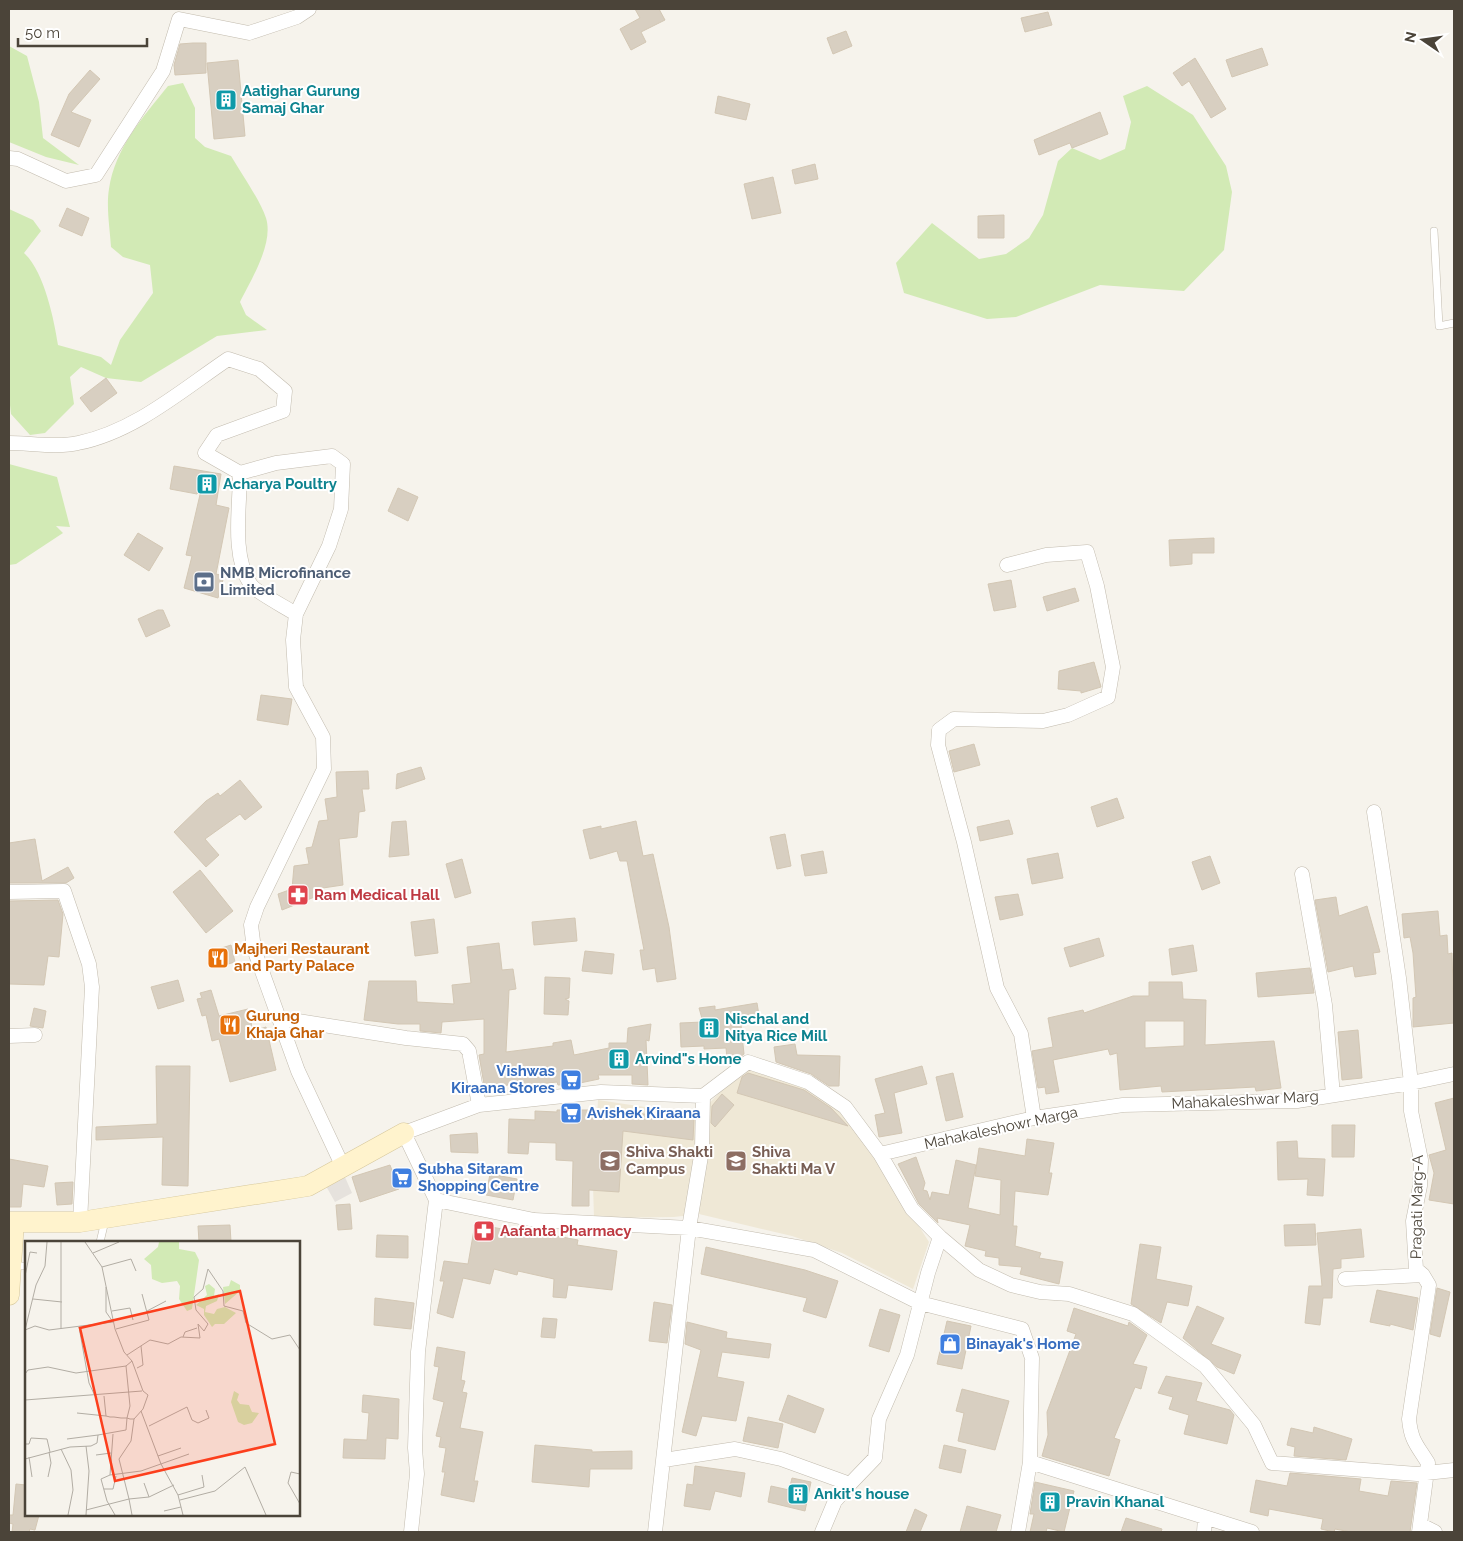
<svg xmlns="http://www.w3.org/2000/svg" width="1463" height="1541" font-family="Raleway,sans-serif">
  <rect width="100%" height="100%" fill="#f6f3ec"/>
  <path fill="#e6e2dd" d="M344,1175L352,1193L335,1202L326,1186Z"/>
  <path fill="#efe8d6" d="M743,1068L824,1094L863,1138L929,1242L913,1289L842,1253L792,1236L699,1214L674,1217L594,1218L593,1185L598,1100L698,1115Z"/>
  <path fill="#d2eab5" d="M9,46L27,56L39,102L43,138L79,165L46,157L9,142Z
    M183,83L195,108V138L205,147L231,156C241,173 260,200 266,218C274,243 251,280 240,302L246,315L267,330L217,336L141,382L106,378L81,367L70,377L74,404L45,433L30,435L11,414L9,396V209L33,220L41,231L24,253C44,271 54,319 58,345L101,357L111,365L120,340L153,293L150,265L123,257L111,247C110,229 106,207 109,189C115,148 143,117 168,86Z
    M1147,86L1193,115L1226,166L1232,192L1224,250L1184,291L1100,285L1016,317L987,319L904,293L896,263L932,223L979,259L1006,254L1029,238L1043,215L1058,161L1072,148L1100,160L1125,149L1131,122L1123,96Z
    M9,464L57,477L70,527L56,526L63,533L16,564L9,565Z"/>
  <path fill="#d8cfc1" stroke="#d3c7b4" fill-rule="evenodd" d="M635,9H659L665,20L641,32L646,42L631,50L620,29L640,18Z
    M1048,12L1052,25L1025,32L1021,18Z
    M846,31L852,46L833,54L827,38Z
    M193,43H206V73L175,75L174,65L180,44Z
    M1262,48L1268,65L1232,77L1226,60Z
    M1195,58L1226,109L1211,118L1189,81L1182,86L1173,73Z
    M238,60L245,136L214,139L207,63Z
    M90,70L100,79L71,112L91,120L79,147L51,135L69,94Z
    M718,96L750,104L746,120L715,113Z
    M1100,112L1108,134L1072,148L1070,143L1039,155L1034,140Z
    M815,164L818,179L795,184L792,170Z
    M773,177L781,213L752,219L744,184Z
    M67,208L89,218L82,236L59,226Z
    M1004,215V238H978V216Z
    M106,378L117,393L91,412L80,398Z
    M174,466L221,474L216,505L229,508L216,574L224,576L218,598L184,588L192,556L186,555L202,486L197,494L170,489Z
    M398,488L418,497L408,521L388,511Z
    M138,533L163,548L149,571L124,555Z
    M1214,538V553H1192V564L1170,566L1169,540Z
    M1011,580L1016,607L994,611L988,584Z
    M1075,588L1079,601L1047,611L1043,597Z
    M158,610H163L170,626L146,637L138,619Z
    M1094,662L1101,687L1081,693V691L1058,689L1059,671Z
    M261,695L292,699L288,725L257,720Z
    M974,744L980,765L954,772L949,751Z
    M421,767L425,779L396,789L397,774Z
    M368,771L369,789H362L365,811L359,812L357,837L339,839L343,885L316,889L317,896L282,910L278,894L292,889L294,866L309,864L306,848L312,847L319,821L328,820L325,799L337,797L336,772Z
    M240,780L262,807L245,820L240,814L205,839L219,855L206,867L174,832L206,801L218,793L220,796Z
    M1117,798L1124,818L1097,827L1091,807Z
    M1009,820L1013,834L980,841L977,827Z
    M406,821L409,855L389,857L392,822Z
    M636,821L643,856L653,854L669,927L676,979L657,982L655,968L643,970L640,950H644L627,861H620L617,851L590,859L583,830L601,826V829Z
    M785,834L791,866L777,869L770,837Z
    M35,839L42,881L68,867L74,878L66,883H9V843Z
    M823,851L827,873L805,876L801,855Z
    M1058,853L1063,878L1032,884L1027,859Z
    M1210,856L1220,883L1202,890L1192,862Z
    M462,859L471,893L455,898L446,864Z
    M200,870L233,911L206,933L173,892Z
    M1018,894L1023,915L1000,920L995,897Z
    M1336,897L1339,916L1367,906L1380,952L1373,953L1376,974L1355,977L1353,966L1328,972L1315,900Z
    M58,900L63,914L59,957L48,956L44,985L9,984V901Z
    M1438,911L1440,936L1447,935L1448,954L1452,953L1454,1023L1413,1027V998L1416,997L1413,953L1410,937L1404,938L1402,914Z
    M575,918L577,941L534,945L532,922Z
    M434,919L438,953L415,956L411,922Z
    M1099,938L1104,956L1070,967L1064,948Z
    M499,943L502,970L513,969L516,989L509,990L506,1052L553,1046V1043L571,1040L574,1055L609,1048V1043H627L628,1028L651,1024L649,1041L646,1040L648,1085L632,1084V1075H598L599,1079L580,1083L558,1085L557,1082L521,1086V1082L485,1090L479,1055L484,1054V1019L442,1022L441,1033L420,1031V1024H398L364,1020L369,981H416L417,1002L454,1004L452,985L471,983L467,947Z
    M231,945L235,962L214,968L209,952Z
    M1193,945L1197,971L1172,975L1169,949Z
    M585,951L614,954L612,974L582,971Z
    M1310,968L1314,993L1258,997L1256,973Z
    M545,977L570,978L569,998L565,999L569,1001L568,1015L544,1014Z
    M178,980L184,1001L158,1009L151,987Z
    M1149,982H1182L1183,999L1206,1000L1205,1045L1274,1041L1281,1088L1256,1091L1255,1087L1162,1092L1161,1086L1120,1090L1117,1053L1110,1055L1108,1049L1053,1060L1059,1092L1046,1094L1045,1087L1038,1088L1032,1051L1053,1047L1048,1018L1083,1010L1084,1013L1133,996H1149ZM1145,1021H1184V1046L1145,1048Z
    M211,990L219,1016L248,1009L253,1031L266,1027L276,1070L230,1082L219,1039L212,1041L206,1015L202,1016L197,999L202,998L200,993Z
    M757,1003L760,1021L741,1025L744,1054L740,1057L727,1058L726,1048L704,1049V1046L681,1047L680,1023L703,1022L699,1008L715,1006V1010Z
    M34,1008L46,1011L43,1028L30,1026Z
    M1358,1030L1362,1078L1342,1080L1338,1032Z
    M795,1044L797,1055L840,1056L839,1086H829L811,1074L776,1062L774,1047Z
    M156,1066H190L188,1186L162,1185L163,1137L96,1140V1127L157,1124Z
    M922,1066L927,1084L894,1093L902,1133L879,1137L875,1115L885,1113L875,1079Z
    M748,1073L804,1090L831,1108L848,1126L737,1093L742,1077Z
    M953,1073L963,1117L946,1121L936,1077Z
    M722,1094L734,1105L715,1127L711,1123L712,1106Z
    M1454,1098V1204L1429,1200L1434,1173L1429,1155L1446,1150L1435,1103Z
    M557,1110H603L694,1119L693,1140L623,1131L619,1192L589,1190V1206H572L573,1161L556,1160V1143L529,1142L528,1154L508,1153L509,1119L535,1120V1111L557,1112Z
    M1332,1125H1355L1354,1157H1332Z
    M477,1133L478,1153L451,1152L450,1135Z
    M1027,1139L1054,1143L1049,1173H1052L1048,1195L1015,1191L1013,1226H1017L1015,1246L1041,1253L1039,1258L1063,1262L1059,1284L1020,1274L1022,1267L999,1265V1258L985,1256L986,1251L965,1246L970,1225L937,1218L938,1223L919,1204L898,1164L916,1157L925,1183L923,1190L927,1191L930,1200L932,1192L949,1195L956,1160L976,1165L968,1208L1000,1215L1001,1180L975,1176L979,1148L1025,1156Z
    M1297,1141L1298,1158L1325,1159L1323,1196L1307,1195L1308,1179L1278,1180L1277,1142Z
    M9,1159L48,1166L44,1187L23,1184L21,1207H9Z
    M390,1165L399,1189L360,1202L352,1177Z
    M490,1174L517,1179L513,1200L486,1195Z
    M73,1182L72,1204L57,1205L55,1183Z
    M350,1204L352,1229L338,1230L336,1205Z
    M475,1224L551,1238V1235L578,1240L577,1245L617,1251L612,1290L568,1285L566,1298L553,1297L554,1279L518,1271L517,1275L494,1269L490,1284L463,1278L453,1318L437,1313L444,1281H440L444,1261L468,1264Z
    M1315,1224L1316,1245L1285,1246L1284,1225Z
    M230,1225L231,1242H199L198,1226Z
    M1361,1229L1364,1257L1341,1259V1268L1333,1269L1332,1298H1323L1320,1325L1305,1323L1309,1286H1322L1317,1233Z
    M377,1235L408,1236V1258L376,1257Z
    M1140,1244L1161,1247L1156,1279L1192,1286L1188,1306L1167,1302L1161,1323L1131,1304Z
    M706,1247L805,1270L838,1281L826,1318L803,1311L807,1298L701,1274Z
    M1437,1288L1450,1292L1440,1337L1430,1334Z
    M1377,1290L1418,1298L1413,1330L1390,1324V1326L1370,1322Z
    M375,1298L414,1303L411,1329L374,1325Z
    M654,1302L672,1305L667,1343L649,1341Z
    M1197,1306L1224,1318L1211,1344L1241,1355L1234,1374L1217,1367L1183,1338Z
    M1074,1308L1128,1326L1129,1322L1147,1335L1133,1364L1147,1367L1141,1389L1135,1387L1114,1438L1120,1440L1109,1476L1042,1456L1048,1435L1047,1412L1076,1334L1067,1331Z
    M880,1309L900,1315L889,1352L869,1346Z
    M543,1318L557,1319L555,1338L541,1337Z
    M947,1321L971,1326L962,1369L937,1364Z
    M687,1322L727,1332L726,1338L771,1344L769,1358L722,1352L717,1377L744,1382L736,1421L702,1416L696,1436L682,1432L701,1350L685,1344Z
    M437,1347L465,1352L461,1380L465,1381L462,1392L467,1393L460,1428L483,1432L474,1481H478L474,1502L441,1495L445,1472H442L446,1448L439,1447L441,1437L436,1436L444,1402L433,1399L439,1367L434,1366Z
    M1166,1376L1202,1383L1196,1401L1230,1410L1234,1415L1227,1444L1184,1434L1189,1415L1169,1409L1173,1397L1158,1393Z
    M962,1389L1009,1401L995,1450L958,1441L964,1413L956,1411Z
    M363,1395L399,1399L398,1439L386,1438L385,1459L343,1458L344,1439L367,1440L369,1413L362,1412Z
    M788,1395L824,1409L815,1433L779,1420Z
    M748,1417L783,1424L778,1448L743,1441Z
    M1314,1427L1352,1439L1346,1460L1294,1456L1295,1447L1287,1445L1291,1428L1313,1433Z
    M535,1445L592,1450V1452L632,1451V1469H590L589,1487L532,1482Z
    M944,1445L966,1450L961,1473L939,1468Z
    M695,1466L745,1473L741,1497L715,1491L710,1510L684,1506L687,1484L693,1485Z
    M1290,1473L1361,1479L1359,1491L1388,1496L1391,1481L1417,1483L1410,1532H1351L1335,1529L1334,1532L1321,1529L1323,1519L1269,1509L1268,1516L1250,1512L1256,1480L1287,1486Z
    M792,1478L811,1482L805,1511L768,1502L771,1486L789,1490Z
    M1035,1482L1074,1491L1064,1532L1047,1528L1046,1532H1030L1034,1514H1030Z
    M16,1484L26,1485V1515H39L35,1530L30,1529L29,1532H12L13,1524L9,1523V1515H13Z
    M967,1506L1001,1515L996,1532H960Z
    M915,1509L927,1515L920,1532H906Z
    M1126,1518L1162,1529L1161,1532H1121Z"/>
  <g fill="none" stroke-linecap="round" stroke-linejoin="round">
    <g stroke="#c2bbae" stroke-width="8">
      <path id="lane" d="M1434,231L1439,326L1454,323
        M100,1242L105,1221
        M12,1266H26"/>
    </g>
    <g stroke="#c2bbae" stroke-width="15">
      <path id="street" d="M9,158L18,159L66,181L96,175L163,71L179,19L249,33L297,17L309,9
        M9,443C29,443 59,448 78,443C134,432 182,390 228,359L259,369L285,391L283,411L217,435L205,453L240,473L276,463L332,456L343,464L341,509L329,546L296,614L293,640L296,687L323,737L324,769L257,907L251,925L254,949L298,1071L343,1167
        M240,473C240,507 231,556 251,585C256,592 287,608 296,614
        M1007,565L1046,555L1087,552L1097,586L1113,667L1108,697L1068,715L1043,721L954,719L939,730L938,745L964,842L997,988L1021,1034L1034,1118
        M1374,812L1399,978L1411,1083V1111L1421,1160L1420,1186L1413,1221L1416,1269L1423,1275L1429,1285L1409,1419C1411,1441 1417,1445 1428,1463L1419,1532
        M1302,874L1325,1005L1333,1095
        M9,892L64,891L89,964L92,987L80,1222
        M279,1018L406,1038L463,1044L469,1051L479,1105
        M9,1036L35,1035
        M880,1154L1034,1118L1123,1105L1297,1101L1411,1083L1454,1074
        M940,1237L979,1270L1011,1285L1040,1292L1069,1294L1133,1314L1205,1366L1254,1425L1272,1463L1417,1474L1454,1470
        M1345,1279L1423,1275
        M664,1460L735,1449L781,1459L850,1484L875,1458L879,1419L907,1355L928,1273L940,1237L912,1209L880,1154L845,1107L808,1082L748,1062L703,1096L601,1092L479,1105L404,1133L436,1200L534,1220L689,1228L814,1250L920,1303L1022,1329L1032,1358L1030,1462L1018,1532
        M1030,1462L1252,1532
        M1421,1525L1435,1532
        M411,1532L417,1474L415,1448L418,1352L436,1200
        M655,1532L689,1228L702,1150L703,1096
        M822,1532L835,1501L850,1484
        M1204,1532L1205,1518"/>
    </g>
    <g stroke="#d6c79b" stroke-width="21">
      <path id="secondary" d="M9,1222H80L308,1186L404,1133
        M9,1295L14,1222"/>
    </g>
    <use href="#lane" stroke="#fff" stroke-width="7"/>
    <use href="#street" stroke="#fff" stroke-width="14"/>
    <use href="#secondary" stroke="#fff3cd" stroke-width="20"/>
  </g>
  <defs>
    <g id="building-square" transform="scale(1.125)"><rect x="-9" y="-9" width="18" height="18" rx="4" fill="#0f9aa8" stroke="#fff"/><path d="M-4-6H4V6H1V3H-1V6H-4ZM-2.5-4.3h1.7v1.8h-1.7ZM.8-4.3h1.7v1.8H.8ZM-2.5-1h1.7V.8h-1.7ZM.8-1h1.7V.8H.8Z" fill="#fff"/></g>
    <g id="bank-square" transform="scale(1.125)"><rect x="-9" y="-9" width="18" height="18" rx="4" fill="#5c6f8a" stroke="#fff"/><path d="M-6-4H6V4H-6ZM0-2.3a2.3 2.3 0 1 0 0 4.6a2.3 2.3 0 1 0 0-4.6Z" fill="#fff"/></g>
    <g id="pharmacy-square" transform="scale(1.125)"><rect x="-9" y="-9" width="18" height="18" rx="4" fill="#e0444e" stroke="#fff"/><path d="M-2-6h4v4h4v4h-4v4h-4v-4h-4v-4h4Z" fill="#fff"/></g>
    <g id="restaurant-square" transform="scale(1.125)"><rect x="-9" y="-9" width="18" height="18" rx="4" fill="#e8710a" stroke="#fff"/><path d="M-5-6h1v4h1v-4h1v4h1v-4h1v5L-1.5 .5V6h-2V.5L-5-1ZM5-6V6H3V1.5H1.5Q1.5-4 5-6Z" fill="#fff"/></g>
    <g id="supermarket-square" transform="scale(1.125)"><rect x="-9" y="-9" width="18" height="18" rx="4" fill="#3f7fe0" stroke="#fff"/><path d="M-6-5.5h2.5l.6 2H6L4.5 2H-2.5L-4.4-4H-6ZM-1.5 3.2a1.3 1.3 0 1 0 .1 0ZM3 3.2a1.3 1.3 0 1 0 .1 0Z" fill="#fff"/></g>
    <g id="university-square" transform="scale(1.125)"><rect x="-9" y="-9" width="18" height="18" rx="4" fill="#8d6e63" stroke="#fff"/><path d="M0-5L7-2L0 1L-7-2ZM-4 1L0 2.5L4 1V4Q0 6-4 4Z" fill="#fff"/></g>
    <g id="school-square" transform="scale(1.125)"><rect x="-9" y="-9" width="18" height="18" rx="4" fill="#8d6e63" stroke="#fff"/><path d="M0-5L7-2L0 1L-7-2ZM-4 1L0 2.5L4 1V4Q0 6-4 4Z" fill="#fff"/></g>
    <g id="shop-square" transform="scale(1.125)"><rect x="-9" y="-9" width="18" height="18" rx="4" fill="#3f7fe0" stroke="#fff"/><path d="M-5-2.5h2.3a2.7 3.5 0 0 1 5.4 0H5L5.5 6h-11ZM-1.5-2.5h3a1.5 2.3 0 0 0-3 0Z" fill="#fff"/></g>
  </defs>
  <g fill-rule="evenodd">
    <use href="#building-square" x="226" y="100"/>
    <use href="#building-square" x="207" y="484"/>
    <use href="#bank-square" x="204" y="582"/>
    <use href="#pharmacy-square" x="298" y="895"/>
    <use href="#restaurant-square" x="218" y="958"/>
    <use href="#restaurant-square" x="230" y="1025"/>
    <use href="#building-square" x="709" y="1028"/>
    <use href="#building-square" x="619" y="1059"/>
    <use href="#supermarket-square" x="571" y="1080"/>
    <use href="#supermarket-square" x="571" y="1113"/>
    <use href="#university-square" x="610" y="1161"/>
    <use href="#school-square" x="736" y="1161"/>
    <use href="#supermarket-square" x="402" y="1178"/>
    <use href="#pharmacy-square" x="484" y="1231"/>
    <use href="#shop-square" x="950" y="1344"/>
    <use href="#building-square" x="798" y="1494"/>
    <use href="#building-square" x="1050" y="1502"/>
  </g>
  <g text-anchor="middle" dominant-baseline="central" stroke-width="4" stroke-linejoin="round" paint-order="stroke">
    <g font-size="15" font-weight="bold" fill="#0d838f" stroke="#fff" text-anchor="start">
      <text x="242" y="91">Aatighar Gurung<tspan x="242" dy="17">Samaj Ghar</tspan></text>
      <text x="223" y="484">Acharya Poultry</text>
      <text x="725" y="1019">Nischal and<tspan x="725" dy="17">Nitya Rice Mill</tspan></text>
      <text x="635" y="1059">Arvind"s Home</text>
      <text x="814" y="1494">Ankit's house</text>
      <text x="1066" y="1502">Pravin Khanal</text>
    </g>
    <g font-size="15" font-weight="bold" fill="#4e5e75" stroke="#fff" text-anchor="start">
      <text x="220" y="573">NMB Microfinance<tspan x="220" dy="17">Limited</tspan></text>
    </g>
    <g font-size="15" font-weight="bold" fill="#be3a42" stroke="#fff" text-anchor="start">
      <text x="314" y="895">Ram Medical Hall</text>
      <text x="500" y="1231">Aafanta Pharmacy</text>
    </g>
    <g font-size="15" font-weight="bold" fill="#c56008" stroke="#fff" text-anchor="start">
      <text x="234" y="949">Majheri Restaurant<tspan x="234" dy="17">and Party Palace</tspan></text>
      <text x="246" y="1016">Gurung<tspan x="246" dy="17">Khaja Ghar</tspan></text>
    </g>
    <g font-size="15" font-weight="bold" fill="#366cbe" stroke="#fff" text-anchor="start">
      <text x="555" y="1071" text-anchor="end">Vishwas<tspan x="555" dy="17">Kiraana Stores</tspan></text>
      <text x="587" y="1113">Avishek Kiraana</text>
      <text x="418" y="1169">Subha Sitaram<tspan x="418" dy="17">Shopping Centre</tspan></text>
      <text x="966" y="1344">Binayak's Home</text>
    </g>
    <g font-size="15" fill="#4b4439" stroke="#fff">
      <text transform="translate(1245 1100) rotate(-3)">Mahakaleshwar Marg</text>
      <text transform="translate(1001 1128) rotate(-12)">Mahakaleshowr Marga</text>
      <text transform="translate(1417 1207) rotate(-89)">Pragati Marg-A</text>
    </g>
    <g font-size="15" font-weight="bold" fill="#785e54" stroke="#fff" text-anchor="start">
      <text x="626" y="1152">Shiva Shakti<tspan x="626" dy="17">Campus</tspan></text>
      <text x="752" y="1152">Shiva<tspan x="752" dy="17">Shakti Ma V</tspan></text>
    </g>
  </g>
  <g transform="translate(25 1241)">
    <rect width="275" height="275" fill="#f6f3ec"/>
    <path d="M134,1H154V8L170,11L174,19L167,68L162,70L154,58L155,45L152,40L137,42L127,38L126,24L119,18L133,6ZM206,39L215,44V50L200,63L198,46L204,45ZM184,43L190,48L189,55L194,53L192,60L181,65L180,71L189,73L192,68L200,66L211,72L199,83H190L187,86L179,74V68L171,64L182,54L180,45ZM209,150L214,153L212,159L215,163L224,164L227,171L234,172L227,182L219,184L213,181L206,161Z" fill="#d2eab5"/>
    <path fill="none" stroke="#b2ada4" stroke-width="1" d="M36,1V88M60,1L77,26L90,88L99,111L107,120M68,12L94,1M77,26L106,18L111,30M0,35L5,11L12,12M81,46V71L88,81M8,58L37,61M87,70L105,67L108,79M122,70L141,60M54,86L64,142L70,155M91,88L124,79L117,53M0,89L11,44L20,25L22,1M0,89L10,85L24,89L88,81M158,96L160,91L172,87M102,114L125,99L143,103L156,96L175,97L173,83L179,90L183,83L171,69L169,56L178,48L183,28L198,50L199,65L218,70L221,82L247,98L265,94L275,109M112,127L118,124L116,105M0,133L3,129L23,126L51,132L101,125M0,159L117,150M116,170L136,223L153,254L158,274M52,172L81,175M124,185L162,166L167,179L173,182L184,177L181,169M88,193L85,234L76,238L82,260L90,274M42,198L73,194M0,203H4L6,197L22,198L25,211M61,205L64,230L61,274M36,208L46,229L48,249L43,274M71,214L86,212M133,215L156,207M4,216L7,236M0,218L45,206L66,205L72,202L73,194L101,189L102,177L105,165L101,125L107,120L118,150L123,154L118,168L109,178H105L102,177H96L89,176H85L81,175L79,155M275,233L266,231L263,242L275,263M85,234L116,230L164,213M23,236L26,222L24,211M119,242L124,256L149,244M79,248H88L91,235M153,254L179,246L177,234M155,259L190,250L220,226L241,274M61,269L104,258L94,218L106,200L109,178M139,270L156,266M107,274L104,258L124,256"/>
    <path fill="#fc3f1d" fill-opacity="0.15" stroke="#fc3f1d" stroke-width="2.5" d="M215,50L250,203L90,240L55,87Z"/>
    <rect width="275" height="275" fill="none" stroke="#4b4439" stroke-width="2.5"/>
  </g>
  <rect width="1463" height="1541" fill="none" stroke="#4b4439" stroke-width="20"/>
  <g transform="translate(1423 40) rotate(283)" stroke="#ffffff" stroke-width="4" paint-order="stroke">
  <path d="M0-4L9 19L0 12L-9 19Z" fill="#4b4439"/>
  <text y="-8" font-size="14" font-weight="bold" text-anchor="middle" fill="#4b4439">N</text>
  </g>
  <path d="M18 38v8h129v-8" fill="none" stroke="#4b4439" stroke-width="2.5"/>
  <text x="25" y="38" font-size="15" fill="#4b4439" stroke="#ffffff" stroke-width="4" paint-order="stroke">50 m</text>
</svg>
